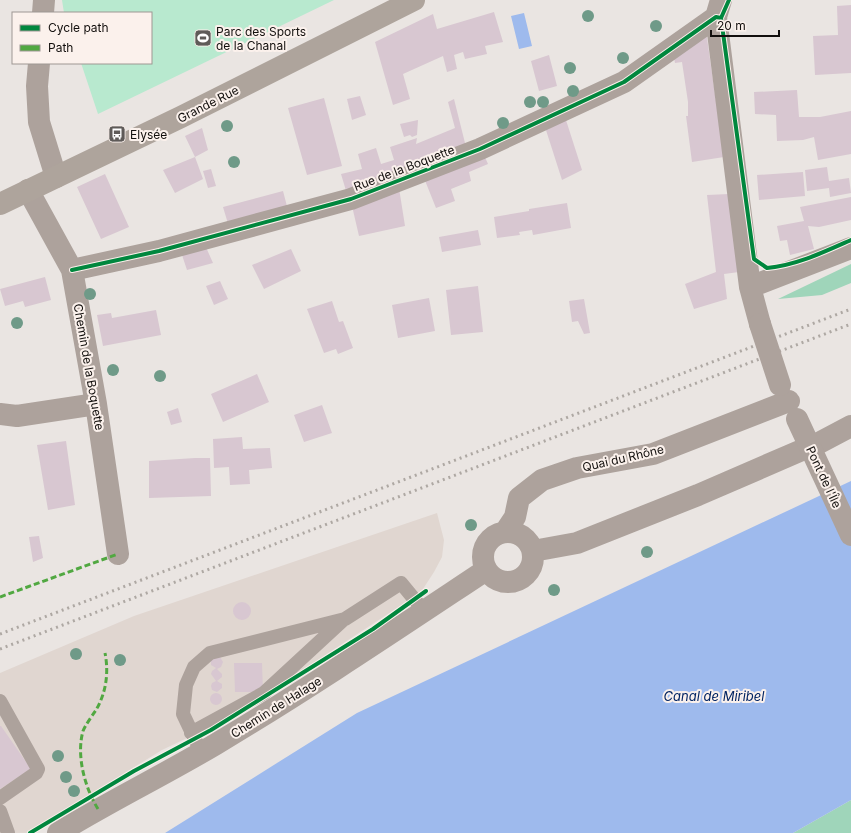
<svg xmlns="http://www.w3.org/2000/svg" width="851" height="833" font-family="Inter,sans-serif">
  <rect width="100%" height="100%" fill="#eae5e2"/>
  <path fill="#e0d6d0" d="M437,513L444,540L442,557L434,572L423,589L400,606L229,718L162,750L27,833H0V673L134,616Z"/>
  <path fill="#b8e9cf" d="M62,0H334L98,114L81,63H151V13H64Z"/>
  <path fill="#9fd5ba" d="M851,264V283L822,295L778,299Z
    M851,800V833H793Z"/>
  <path fill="#9ebaed" d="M524,13L532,46L519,49L511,16Z
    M851,481V800L793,833H165L357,713Z"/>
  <path fill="#d8c7d1" d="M851,5V73L815,75L813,36L838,35L837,6Z
    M494,12L503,42L485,46L487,54L465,59L463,52L454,55L457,69L447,72L443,56L403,74L410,99L393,105L375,42L433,14L437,29Z
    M706,31L724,157L692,162L686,116H688V102L682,62L675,63L673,53Z
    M549,55L557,86L539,91L531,61Z
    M797,90L799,117H820L851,111V154L818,160L814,137L803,140L777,141L776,115L755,114L754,92Z
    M360,96L366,115L352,120L347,99Z
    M324,98L342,166L307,175L288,108Z
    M454,99L466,147L347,194L341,174L362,169L358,154L376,148L381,164L394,160L390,147L417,138L416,144L455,128L448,102Z
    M565,117L582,170L562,180L545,127Z
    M418,120L417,135L412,137L410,135L404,137L400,124Z
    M202,128L208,150L195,157L185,136Z
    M484,155L488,164L469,172L471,181L451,189L455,201L436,208L424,178Z
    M195,157L203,179L175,193L163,170Z
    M827,167L829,181L849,178L851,193L830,197L829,188L807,191L805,170Z
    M211,169L216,186L208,188L203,171Z
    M803,172L805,196L759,200L757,175Z
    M105,174L129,227L101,239L77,187Z
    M399,188L405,226L359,236L352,206Z
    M283,191L288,210L229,227L223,207Z
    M729,194L739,272L724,274L727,299L694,309L685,284L716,272L707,195Z
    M851,197V220L819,227L808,226L814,249L790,255L787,240L780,241L777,226L804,221L800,207Z
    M567,203L571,228L533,235L532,230L519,232L520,235L497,238L494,217L529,211V209Z
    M478,230L481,245L442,252L439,237Z
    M205,245L213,263L187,270L181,252Z
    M291,249L301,271L264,289L252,265Z
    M45,277L51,300L25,307L23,301L5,306L0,289Z
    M220,281L228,299L214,305L206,286Z
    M478,286L483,332L451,335L446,290Z
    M429,298L435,331L398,338L392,305Z
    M584,299L590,333L584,334L578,321L572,322L569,301Z
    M332,301L339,322L343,321L353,348L338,354L336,349L324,353L307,309Z
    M156,310L161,335L103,346L97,315L111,313L112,318Z
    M257,374L269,402L223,422L211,394Z
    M322,405L332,433L304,442L294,415Z
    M178,408L182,422L171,425L167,412Z
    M242,437L243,449L270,448L272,468L249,470L250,484L230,485L229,467L214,468L213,439Z
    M66,441L75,505L48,510L37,445Z
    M195,458H210L211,496L149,498V461Z
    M39,536L43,558L33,562L29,537Z
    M233 611a9 9 0 1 1 18 0a9 9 0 1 1-18 0Z
    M214,657H220L223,662L221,667L217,669L222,674V677L217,681L222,684V688L217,692L212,690L211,686L212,683L216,681L211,674L212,671L216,668L211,665V660Z
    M234,663H262L263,692H235Z
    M210 699a6 6 0 1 1 12 0a6 6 0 1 1-12 0Z
    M0,726H1L31,769L0,789Z"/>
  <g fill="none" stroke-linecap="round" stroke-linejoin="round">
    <path stroke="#ada29c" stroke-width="14" d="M0,701L38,769L36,773L0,798
      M191,733L264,693L342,621
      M201,752L183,714L186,685L194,667L210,653L345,619L401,583L424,611
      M0,811L8,833"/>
    <path stroke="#ada29c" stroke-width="22" d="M721,0L716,17L750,287L760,324
      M43,13L44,0
      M39,63L37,86L39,122L56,177
      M28,190L72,270L96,404L118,554
      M72,270L159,251L351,199L480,149L624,82L716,17
      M750,287L851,248
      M0,414L17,416L96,404
      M817,444L851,426
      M483 557a25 25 0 1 1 50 0a25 25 0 1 1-50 0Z
      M505,532L515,517L519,498L542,480L577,468L653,454L789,401
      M533,551L577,543L698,495L802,450
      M58,833C110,801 164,775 216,744C308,689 397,629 486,570"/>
    <path stroke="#aea49c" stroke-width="22" d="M0,204L181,117L414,0"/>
    <path stroke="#aea8a3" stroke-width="3" stroke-dasharray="2 4" stroke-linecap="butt" d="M0,634L851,309
      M0,649L851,324"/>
    <path stroke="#ada29c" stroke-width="22" d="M760,324L780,385
      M797,419L851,535"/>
    <path stroke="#51a841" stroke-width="3" stroke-dasharray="6 3" stroke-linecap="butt" d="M0,597L118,554
      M98,809C85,788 76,756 83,731C86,724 92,716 96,710C106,693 109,673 105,653"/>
    <g stroke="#fbf1ec" stroke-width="6">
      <path id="cycleway" d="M721,18L754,259L767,268C797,265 824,252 851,240
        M72,270L159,251L351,199L480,149L624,82L716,17L721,18L729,0
        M30,833L134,771L211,730L373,629L426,591"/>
    </g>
    <use href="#cycleway" stroke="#00873e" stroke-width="4"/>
  </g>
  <g fill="#6f9a88">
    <circle cx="588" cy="16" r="6"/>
    <circle cx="656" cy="26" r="6"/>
    <circle cx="623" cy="58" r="6"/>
    <circle cx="570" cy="68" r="6"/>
    <circle cx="573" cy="91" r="6"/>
    <circle cx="530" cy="102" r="6"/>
    <circle cx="543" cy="102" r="6"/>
    <circle cx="503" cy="123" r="6"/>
    <circle cx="227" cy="126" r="6"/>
    <circle cx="234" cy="162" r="6"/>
    <circle cx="90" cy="294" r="6"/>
    <circle cx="17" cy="323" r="6"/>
    <circle cx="113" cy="370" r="6"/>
    <circle cx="160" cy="376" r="6"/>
    <circle cx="471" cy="525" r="6"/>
    <circle cx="647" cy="552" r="6"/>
    <circle cx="554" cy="590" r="6"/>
    <circle cx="76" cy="654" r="6"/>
    <circle cx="120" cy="660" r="6"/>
    <circle cx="58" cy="756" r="6"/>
    <circle cx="66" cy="777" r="6"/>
    <circle cx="74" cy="791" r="6"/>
  </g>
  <defs>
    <g id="stadium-square" transform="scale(0.9)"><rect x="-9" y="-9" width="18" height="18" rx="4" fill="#5e5a58" stroke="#fbf1ec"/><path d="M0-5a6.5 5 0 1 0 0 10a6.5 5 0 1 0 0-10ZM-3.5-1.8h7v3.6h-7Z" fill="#fff"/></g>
    <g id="bus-square" transform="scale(0.9)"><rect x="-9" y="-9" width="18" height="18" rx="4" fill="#5e5a58" stroke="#fbf1ec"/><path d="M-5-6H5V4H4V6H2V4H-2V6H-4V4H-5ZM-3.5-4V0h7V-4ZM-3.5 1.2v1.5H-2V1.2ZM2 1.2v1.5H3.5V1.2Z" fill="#fff"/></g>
  </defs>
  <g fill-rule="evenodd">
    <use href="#stadium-square" x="203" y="38"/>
    <use href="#bus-square" x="117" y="134"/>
  </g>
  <g text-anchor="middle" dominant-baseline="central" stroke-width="4" stroke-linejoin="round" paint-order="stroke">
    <g font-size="12" fill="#120f0d" stroke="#fbf1ec" text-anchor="start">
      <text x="216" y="31">Parc des Sports<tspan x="216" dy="14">de la Chanal</tspan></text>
      <text x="130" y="134">Elysée</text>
    </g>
    <g font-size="12" fill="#120f0d" stroke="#fbf1ec">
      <text transform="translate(208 104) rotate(-27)">Grande Rue</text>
      <text transform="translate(404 168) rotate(-21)">Rue de la Boquette</text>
      <text transform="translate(89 367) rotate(80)">Chemin de la Boquette</text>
      <text transform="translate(623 458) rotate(-13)">Quai du Rhône</text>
      <text transform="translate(824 477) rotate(65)">Pont de l'Île</text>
      <text transform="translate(276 707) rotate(-32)">Chemin de Halage</text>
    </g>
    <g font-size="13" font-style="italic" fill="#022463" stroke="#fbf1ec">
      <text x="714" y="696">Canal de Miribel</text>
    </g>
  </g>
  <rect x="12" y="12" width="140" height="52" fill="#fbf1ec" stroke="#9e9793"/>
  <rect x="20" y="25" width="20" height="6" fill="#00873e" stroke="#9e9793"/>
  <text x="48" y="32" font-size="12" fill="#120f0d">Cycle path</text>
  <rect x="20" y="45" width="20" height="6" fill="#51a841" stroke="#9e9793"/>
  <text x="48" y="52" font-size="12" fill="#120f0d">Path</text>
  <path d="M711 30v6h68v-6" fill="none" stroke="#120f0d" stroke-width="2"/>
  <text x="717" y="30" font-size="12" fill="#120f0d" stroke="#fbf1ec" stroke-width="3" paint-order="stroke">20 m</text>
</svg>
